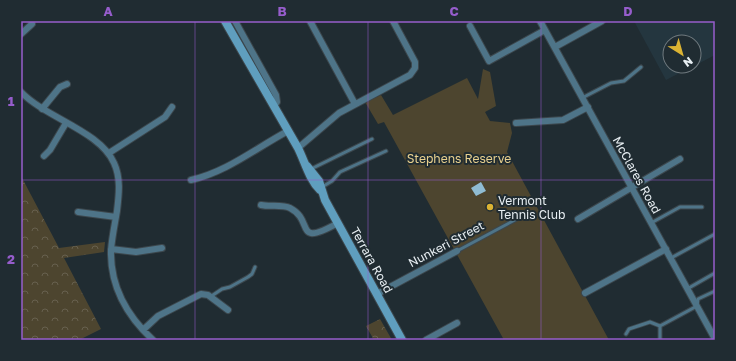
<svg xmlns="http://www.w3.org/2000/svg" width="736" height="361" font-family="'Golos Text',sans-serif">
  <defs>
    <pattern id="forest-crowns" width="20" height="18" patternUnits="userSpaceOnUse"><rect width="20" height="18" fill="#4d452f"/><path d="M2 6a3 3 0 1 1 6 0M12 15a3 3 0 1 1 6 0" fill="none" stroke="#67604e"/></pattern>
  </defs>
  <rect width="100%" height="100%" fill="#202c32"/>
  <path fill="#24363f" d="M634,21H715V55L694,66V42H670V66H693L666,80Z"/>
  <path fill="url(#forest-crowns)" d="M21,176L59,248L105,242L104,252L64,258L101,329L79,340H21Z
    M380,319L392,340H374L366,326Z"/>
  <path fill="#4d452f" d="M483,69L490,72L496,106L485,112L490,121L510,123L512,133L507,152L609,340H504L384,122L378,124L365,102L381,95L393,115L467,78L478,99Z"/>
  <path fill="#8fbcd3" d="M481,182L486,191L476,196L471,188Z"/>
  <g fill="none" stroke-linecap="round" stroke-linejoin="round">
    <g stroke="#3c474d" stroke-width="5">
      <path id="lane" d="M582,98L611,83L624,81L641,67
        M311,169L372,139
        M322,187L332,181L340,172L386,151
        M651,223L680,207H702
        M457,251L526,214
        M671,258L715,234
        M687,289L715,273
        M210,297L222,289L230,287L248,277L252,274L255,267
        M660,326L697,306L698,299L715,291
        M626,334L629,329L650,322L660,326V340"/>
    </g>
    <g stroke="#3c474d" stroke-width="8">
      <path id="street" d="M235,21L276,95L277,102L274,106
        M310,21L355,104
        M540,21L715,339
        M470,26L489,61L545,30
        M21,34L32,24
        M555,47L602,21
        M21,92C46,118 100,131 114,163C121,178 119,194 117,211C115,223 112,237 111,250C110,286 127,316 153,340
        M42,109L60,87L67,84
        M516,123L563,120L588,107
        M298,148L339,113L410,75L415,68V62L393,21
        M109,153L165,117L172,107
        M44,156L50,150L66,123
        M191,180C227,172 256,148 288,131
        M261,205C270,207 282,204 290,208C315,221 293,248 338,223
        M78,212L116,217
        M578,219L680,159
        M111,249L136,252L162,248
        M585,293L666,249
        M377,294L457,251
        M143,330L158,316L201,294L208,295L228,310
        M426,340L457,323"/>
    </g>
    <g stroke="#3c474d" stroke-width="10">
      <path id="secondary" d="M225,21L298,148C305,162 309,179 320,190
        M307,166L319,181L325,200L402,340"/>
    </g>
    <use href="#lane" stroke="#4e7488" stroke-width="3"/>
    <use href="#street" stroke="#4e7488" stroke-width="6"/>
    <use href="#secondary" stroke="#5f9ebe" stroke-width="8"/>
  </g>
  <path fill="none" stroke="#965dcc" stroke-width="1" stroke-opacity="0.55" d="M195,21V340M368,21V340M541,21V340M21,180H715"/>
  <circle fill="#dbb333" stroke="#202c32" stroke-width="1.5" cx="490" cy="207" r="4"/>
  <g text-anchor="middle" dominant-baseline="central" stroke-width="4" stroke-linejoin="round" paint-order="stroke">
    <g font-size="12" fill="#e9d18f" stroke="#202c32">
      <text x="459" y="158">Stephens Reserve</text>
    </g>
    <g font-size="12" fill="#e8eff3" stroke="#202c32">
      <text transform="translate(637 175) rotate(61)">McClares Road</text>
      <text transform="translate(446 244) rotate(-28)">Nunkeri Street</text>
      <text transform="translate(372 260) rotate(61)">Terrara Road</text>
    </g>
    <g font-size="12" fill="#e8eff3" stroke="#202c32" text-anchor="start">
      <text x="498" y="200">Vermont<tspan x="498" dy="14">Tennis Club</tspan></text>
    </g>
  </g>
  <rect width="736" height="361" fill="none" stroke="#202c32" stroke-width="44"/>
  <g transform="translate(682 54) rotate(143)"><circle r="19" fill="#202c32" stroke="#707a7f"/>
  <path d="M0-3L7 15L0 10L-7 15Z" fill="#dbb333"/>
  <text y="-6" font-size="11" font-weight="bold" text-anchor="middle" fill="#e8eff3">N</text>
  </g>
  <rect x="22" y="22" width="692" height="317" fill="none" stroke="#965dcc" stroke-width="1.5"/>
  <g font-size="13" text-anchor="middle" font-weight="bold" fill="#965dcc">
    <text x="108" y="16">A</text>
    <text x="282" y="16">B</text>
    <text x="454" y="16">C</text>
    <text x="628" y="16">D</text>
    <text x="11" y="106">1</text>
    <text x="11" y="264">2</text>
  </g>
</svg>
